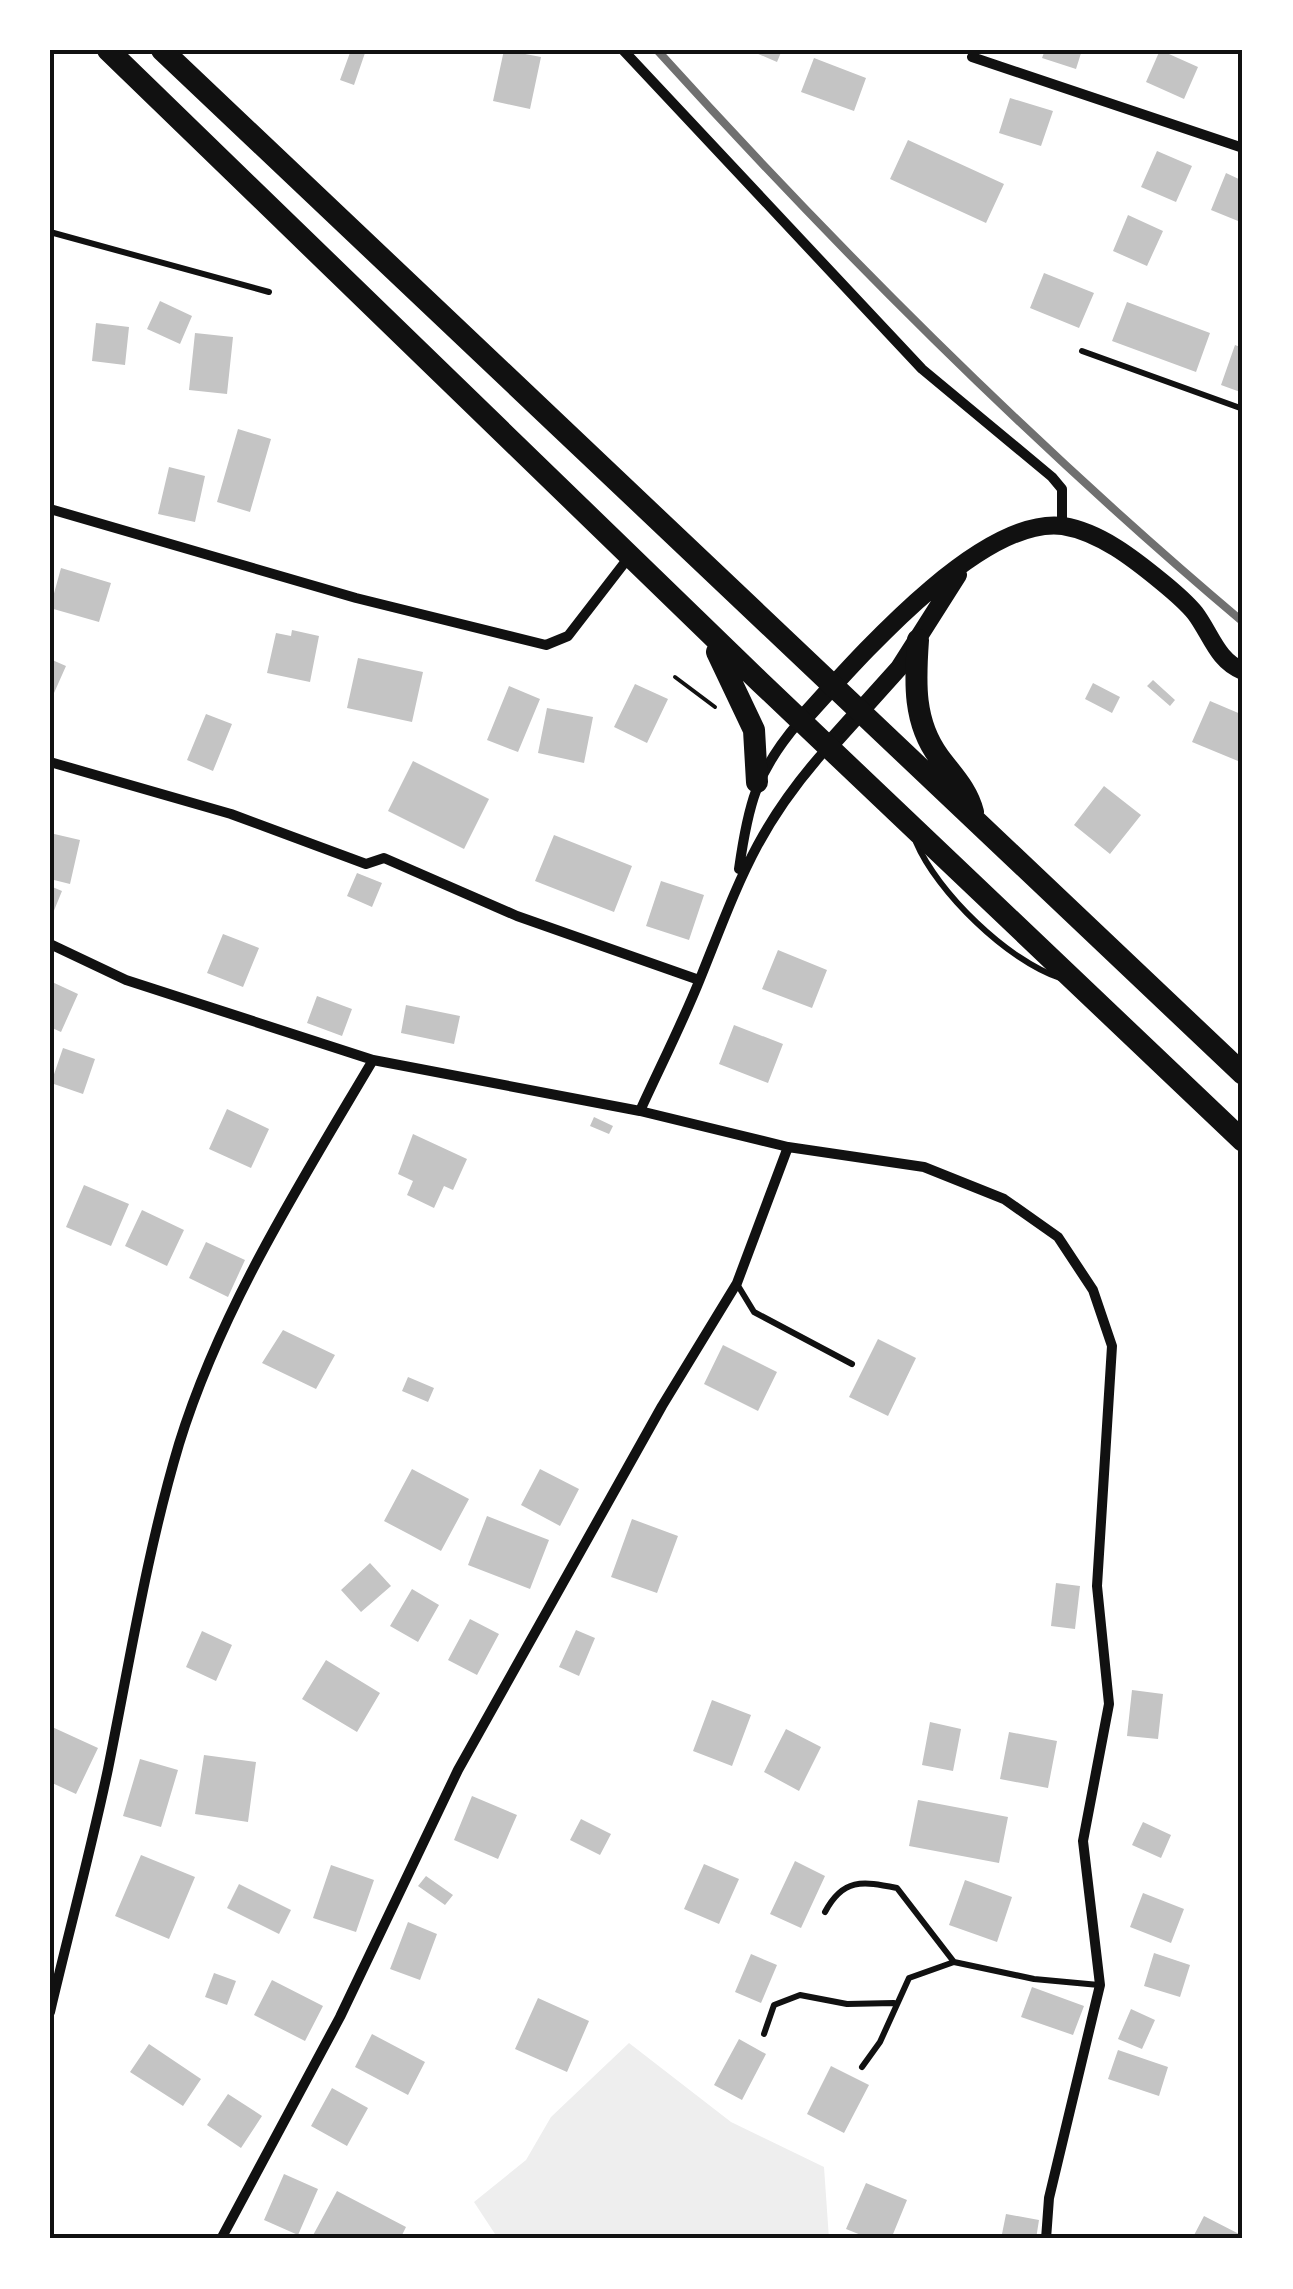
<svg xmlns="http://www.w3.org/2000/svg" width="1293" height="2289" font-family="'Archivo Narrow',sans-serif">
  <rect width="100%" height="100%" fill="#fff"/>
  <path fill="#eee" d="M629,2043L731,2122L824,2167L829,2239H517L495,2234L474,2202L526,2160L551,2117Z"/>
  <path fill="#c4c4c4" d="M351,50H366L354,85L340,80Z
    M504,50L541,57L530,109L493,101Z
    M749,50H782L777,62Z
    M1045,50H1082L1076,69L1042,58Z
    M1160,50L1198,67L1184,99L1146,82Z
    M814,58L866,78L854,111L801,92Z
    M1010,98L1053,111L1041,146L999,133Z
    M908,140L1004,184L986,223L890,179Z
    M1157,151L1192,166L1176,202L1141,187Z
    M1226,173L1243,181V223L1211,210Z
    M1128,215L1163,231L1147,266L1113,251Z
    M1044,273L1094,293L1079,328L1030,308Z
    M160,301L192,316L180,344L147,329Z
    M1127,302L1210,333L1196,372L1112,341Z
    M96,323L129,327L125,365L92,361Z
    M195,333L233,337L227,394L189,390Z
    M1235,345L1243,348V393L1221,385Z
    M238,429L271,439L250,512L217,502Z
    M169,467L205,476L195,522L158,514Z
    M61,568L111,583L99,622L50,608Z
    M292,630L319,636L310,682L267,673L276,633L291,636Z
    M358,658L423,672L412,722L347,708Z
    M50,659L66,666L50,702Z
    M1153,680L1175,700L1170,706L1147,686Z
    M1093,683L1120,697L1112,713L1085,699Z
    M635,684L668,699L647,743L614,727Z
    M509,686L540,699L518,752L487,740Z
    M1210,701L1243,715V749L1238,761L1192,742Z
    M547,708L593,717L584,763L538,753Z
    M206,714L232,724L213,771L187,760Z
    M413,761L489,799L464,849L388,811Z
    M1104,786L1141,815L1110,854L1074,825Z
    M50,833L80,840L70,884L50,879Z
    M554,835L632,866L614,912L535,881Z
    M357,873L382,883L372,907L347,896Z
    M661,881L704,895L689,940L646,926Z
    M50,886L62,891L53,913L50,911Z
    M223,934L259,948L243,987L207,973Z
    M778,950L827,970L812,1008L762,989Z
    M50,981L78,994L61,1032L50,1027Z
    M317,996L352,1009L342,1036L307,1023Z
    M406,1005L460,1016L454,1044L401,1033Z
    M734,1025L783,1044L768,1083L719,1064Z
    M63,1048L95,1059L83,1094L51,1083Z
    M227,1109L269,1129L251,1168L209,1149Z
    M594,1117L613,1126L609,1134L590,1126Z
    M413,1134L467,1159L453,1190L444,1186L434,1208L407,1195L413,1181L398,1174Z
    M84,1185L129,1204L111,1246L66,1227Z
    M142,1210L184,1230L167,1266L125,1246Z
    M206,1242L245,1260L228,1297L189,1278Z
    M283,1330L335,1355L316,1389L262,1363Z
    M878,1339L916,1358L888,1416L849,1397Z
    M723,1345L777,1372L758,1411L704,1384Z
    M408,1377L434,1388L428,1402L402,1391Z
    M412,1469L469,1499L441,1551L384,1521Z
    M540,1469L579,1489L560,1526L521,1505Z
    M487,1516L549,1540L530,1589L468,1565Z
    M632,1519L678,1536L657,1593L611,1577Z
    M370,1563L391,1586L361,1612L341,1590Z
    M1056,1583L1080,1586L1075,1629L1051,1626Z
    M412,1589L439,1605L418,1642L390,1626Z
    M470,1619L499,1634L477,1675L448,1660Z
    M576,1630L595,1638L579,1676L559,1667Z
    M202,1631L232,1645L216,1681L186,1667Z
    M326,1660L380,1693L357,1732L302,1699Z
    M1132,1690L1163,1694L1158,1739L1127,1736Z
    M712,1700L751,1715L732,1766L693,1751Z
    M930,1722L961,1729L953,1771L922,1765Z
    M50,1726L98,1748L76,1794L50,1782Z
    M786,1729L821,1747L799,1791L764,1772Z
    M1009,1732L1057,1741L1048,1788L1000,1779Z
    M204,1755L256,1762L248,1822L195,1814Z
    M140,1759L178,1770L161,1827L123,1816Z
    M472,1796L517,1815L498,1859L454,1840Z
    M918,1800L1008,1817L999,1863L909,1846Z
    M581,1819L611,1834L600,1855L570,1840Z
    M1143,1822L1171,1835L1161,1858L1132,1845Z
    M141,1855L195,1877L169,1939L115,1916Z
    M795,1861L825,1876L801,1928L770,1914Z
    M704,1864L739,1879L719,1924L684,1909Z
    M331,1865L374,1880L356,1932L313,1918Z
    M426,1876L453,1895L445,1905L418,1886Z
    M965,1880L1012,1897L997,1942L949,1925Z
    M239,1884L291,1910L279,1934L227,1908Z
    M1143,1893L1184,1909L1171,1943L1130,1927Z
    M408,1922L437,1934L420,1980L390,1969Z
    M1154,1953L1190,1965L1180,1997L1144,1986Z
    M751,1954L777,1965L761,2003L735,1992Z
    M214,1973L236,1981L227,2005L205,1997Z
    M272,1980L323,2006L305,2041L254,2015Z
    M1032,1987L1084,2006L1073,2035L1021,2017Z
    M538,1998L589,2021L567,2072L515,2049Z
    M1131,2009L1155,2020L1142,2049L1118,2039Z
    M372,2034L425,2062L408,2095L355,2067Z
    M739,2039L766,2054L742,2100L714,2085Z
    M149,2044L201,2079L183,2106L130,2072Z
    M1118,2050L1168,2067L1159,2096L1108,2079Z
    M831,2066L869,2085L844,2133L807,2114Z
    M332,2088L368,2108L347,2146L311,2126Z
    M228,2094L262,2116L241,2148L207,2125Z
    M284,2174L318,2189L298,2235L264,2220Z
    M866,2183L907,2200L891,2239H871L846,2229Z
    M337,2191L406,2227L400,2239H311Z
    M1006,2214L1039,2220L1036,2239H1001Z
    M1204,2216L1243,2236V2239H1192Z"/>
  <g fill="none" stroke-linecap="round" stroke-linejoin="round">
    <path stroke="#111" stroke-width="4" d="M675,677L715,707"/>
    <path stroke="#111" stroke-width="6" d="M50,232L269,292
      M1082,351L1243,409
      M916,842C937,892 1008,961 1060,978
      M737,1284L754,1312L852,1364
      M825,1912C843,1878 862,1881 897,1888L954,1962
      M764,2034L774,2005L800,1995L847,2004L894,2003
      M862,2067L880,2042L909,1978L954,1962L1034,1979L1099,1985"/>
    <path stroke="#111" stroke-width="10" d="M623,50L922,369L1052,477L1062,489V526
      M972,57L1243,148
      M50,509L356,598L546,645L568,636L629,557
      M50,762L231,814L366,864L384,858L517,916L699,980
      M739,869C748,805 756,772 799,722
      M50,944L126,980L373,1060
      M788,1147L924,1167L1004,1199L1058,1237L1093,1290L1112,1346L1097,1586L1109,1704L1083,1841L1100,1985L1049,2198L1046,2239
      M50,2012C69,1931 91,1850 108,1769C130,1660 147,1551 179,1444C221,1308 301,1182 373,1060L640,1111C660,1067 682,1024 700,979C739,882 756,827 828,747
      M221,2239L340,2017L458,1770L662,1406L737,1283L788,1147L640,1111"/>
    <path stroke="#111" stroke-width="18" d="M801,721C854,663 980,515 1063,526C1100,532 1134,559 1162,582C1173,591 1186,602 1195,613C1211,634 1217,661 1243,671
      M828,747L899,668L958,575"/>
    <path stroke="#111" stroke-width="22" d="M108,50L760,682L1243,1141
      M162,50L1243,1074
      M918,640C915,682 913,722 939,757C953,776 967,789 973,812
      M717,652L754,730L757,782"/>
    <path stroke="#707070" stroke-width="8" d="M657,50C841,253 1033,445 1243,622"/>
  </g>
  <rect width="1293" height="2289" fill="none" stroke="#ffffff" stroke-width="105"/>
  <rect x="52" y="52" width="1188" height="2184" fill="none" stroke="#111" stroke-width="4"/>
</svg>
